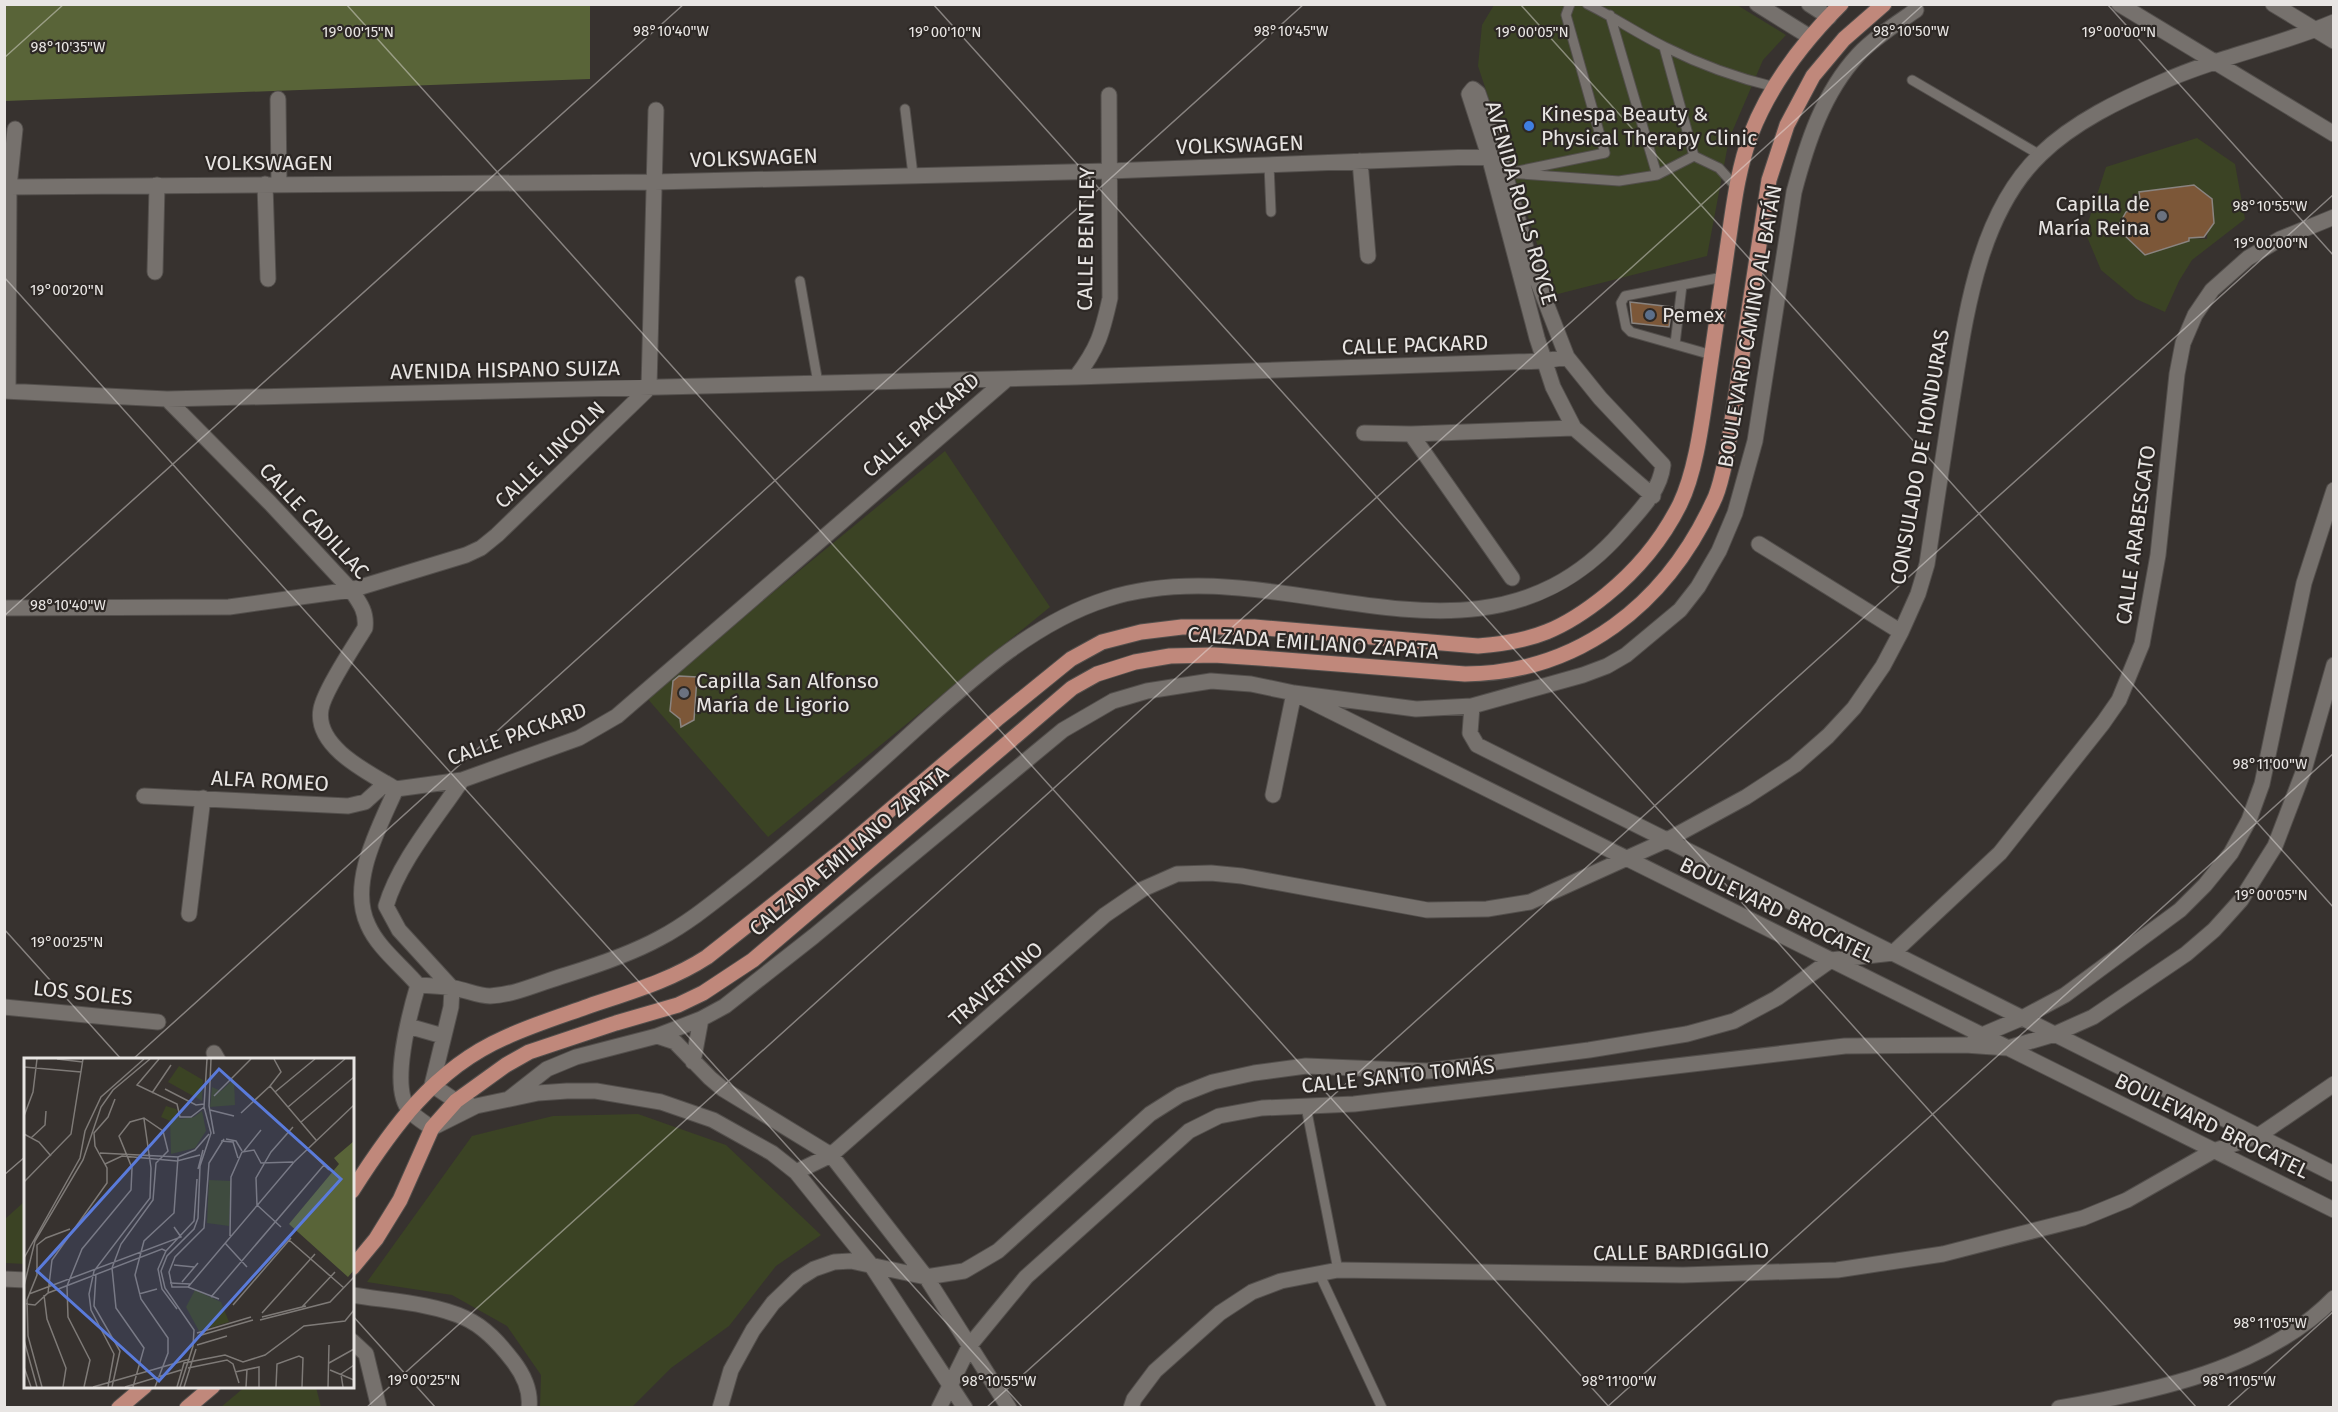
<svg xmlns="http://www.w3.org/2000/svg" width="2338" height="1412" font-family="'Fira Sans',sans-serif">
  <rect width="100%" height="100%" fill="#37322f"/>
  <path fill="#3b4324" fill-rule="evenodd" d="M1494,5H1737L1786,35L1763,60L1729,139L1707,256L1554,295L1478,66L1482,25Z
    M2197,138L2235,164L2245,219L2192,260L2179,281L2165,312L2136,299L2101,270L2085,232L2106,167ZM2189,185L2201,192L2204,200L2207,195L2212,199L2214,223L2212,226L2208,222L2207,239L2189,238V241L2145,255L2139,251L2138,240H2131L2117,228L2126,213L2141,206L2139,192Z
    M945,451L1050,607L768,837L646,697Z
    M638,1114L726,1145L821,1235L776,1266L729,1326L671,1368L632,1407H540L541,1375L507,1326L452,1295L367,1282L472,1136L553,1116Z
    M25,1201V1264L5,1263V1219Z
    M246,1386L316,1387L321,1407H221Z"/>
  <path fill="#596438" d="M4,5H590V79L5,101Z"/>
  <path fill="#7c5738" stroke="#8a8480" stroke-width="1.5" d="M2194,185L2212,199L2214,223L2204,237L2189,238V241L2145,255L2117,228L2126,212L2141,206L2139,192Z
    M1630,302L1672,307L1669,327L1632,323Z
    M679,676L697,677L694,720L681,727L680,719L670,711L673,681Z"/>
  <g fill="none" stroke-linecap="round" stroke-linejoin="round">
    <g stroke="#534f4c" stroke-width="11">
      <path id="service" d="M1570,4L1566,15L1605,153L1508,173L1619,181L1657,175L1694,156
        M1587,4C1614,17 1638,34 1665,47C1699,64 1737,78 1775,87
        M1610,15L1657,175
        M1664,47L1694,156L1719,168L1737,188
        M1912,80L2040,155
        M905,109L913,175
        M1269,165L1271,212
        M800,281L818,383
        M1675,344L1682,285
        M1712,355L1631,332L1626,327L1621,303L1625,296L1723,277
        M1306,1107L1338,1270
        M1319,1273L1382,1408"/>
    </g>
    <g stroke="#534f4c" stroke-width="17">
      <path id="minor" d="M1757,4L1810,37
        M1809,4L1829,17
        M2119,4L2334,134
        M2273,4L2334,41
        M278,99L279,184
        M1360,161L1368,256
        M265,184L268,279
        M9,187L655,182L1109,171L1497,156
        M155,272L157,185
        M1076,377C1098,348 1102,334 1110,298L1109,95
        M4,391L167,399L1076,377L1544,361L1567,357
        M8,391L9,187L15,129
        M167,399L270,503L351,590C360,603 367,612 365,628C354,646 324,691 321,709C314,747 369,773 396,789
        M1364,433L1411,434L1574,428
        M1411,434L1512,578
        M1759,544L1901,632
        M4,608L229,607L351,590L466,555L481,548L497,535L649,388L656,110
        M1472,706L1470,733L1477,745L2334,1174
        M396,789L462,780L579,738L617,716L1007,379
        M396,789C379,828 348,883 368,925C378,948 402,966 418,985
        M1273,795L1294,693L2334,1210
        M144,796L348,806L365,802L386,783
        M189,914L203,798
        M418,985C430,986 443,986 454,988C466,990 478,996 490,996C515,995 542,982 566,975C598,965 631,954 660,938C690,922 716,900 743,879C803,831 860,780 917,728C973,678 1034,622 1107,599C1282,543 1477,697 1622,531C1639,511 1660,492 1663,465L1600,398L1567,357L1530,262L1500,156L1478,93L1473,89L1469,94L1489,156L1537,338L1553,387L1574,428L1653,496
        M418,985C410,1012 389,1089 410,1111C416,1118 425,1123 432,1128L476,1106L538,1093L567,1091H596L661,1102L713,1120L772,1153L796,1172L871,1265L965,1408
        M452,988L399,930L386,906C399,862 436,819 462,780
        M452,988L451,1007L432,1085L456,1101L469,1104
        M4,1007L158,1022
        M408,1026L443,1036
        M657,1036L675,1042L710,1078L723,1089L831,1155L926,1277L1009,1408
        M1975,1038L2022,1018L2065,995L2180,910L2205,885L2231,853L2249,820L2262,784L2304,583L2334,490
        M214,1053L218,1060
        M693,1062L701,1019
        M510,1098L547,1069L576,1057L657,1036L701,1019L725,1006L814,936L1063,730L1113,701L1147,691L1211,681L1251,684L1294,693L1416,709L1472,706L1583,675L1607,666L1626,655L1680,610L1698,587L1719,551L1735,513L1755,441L1794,192C1807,143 1823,93 1858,55C1874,38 1896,24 1916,10
        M796,1172L831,1155L1105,915L1143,889L1177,874L1211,873L1242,876L1427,910L1487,909L1530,902L1667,840L1746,797L1795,765L1828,736L1854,708L1883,666L1901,632L1918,594L1927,564C1935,511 1943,459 1951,406C1965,322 1976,216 2041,154C2074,122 2120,100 2162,82C2217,57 2278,46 2334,22
        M4,1279L26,1280
        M352,1295C388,1301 433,1303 465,1318C485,1327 500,1344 513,1361C523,1374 531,1391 529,1408
        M352,1341L366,1354L379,1408
        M720,1408L731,1370L753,1330L773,1303L798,1279L814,1269L834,1262L851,1261L926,1277L964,1271L998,1251L1150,1114L1180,1095L1213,1082L1254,1073L1306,1066L1428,1071L1589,1050L1687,1034L1734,1021L1777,998L1831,960L1893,953L2000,853L2103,723L2119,700L2142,644L2158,555L2177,374L2183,343L2195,315L2212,290L2248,258L2280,239L2334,217
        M939,1408L970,1345L1026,1277L1189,1131L1219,1116L1262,1108L1354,1104L1845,1046L1965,1045L2008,1048L2055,1034L2093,1017L2186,954L2214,930L2241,900L2275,846L2304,770L2334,665
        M1131,1408L1134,1399L1155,1371L1220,1313L1252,1292L1281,1281L1338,1270L1683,1275L1837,1270L1943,1254L2083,1218L2127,1200L2213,1151L2258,1136L2334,1084
        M2059,1408C2152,1392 2265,1369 2334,1298"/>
    </g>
    <g stroke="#534f4c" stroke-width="17">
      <path id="primary" d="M352,1191C392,1128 434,1069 504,1038C532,1025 561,1016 589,1006C630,992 670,981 707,957L844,849L997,719L1071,659L1102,642L1141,632L1182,627H1254L1478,646C1533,642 1564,629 1606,595C1637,570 1662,540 1680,504C1695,473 1701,428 1706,394C1713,346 1720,298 1727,250C1733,211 1737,171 1751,134C1770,85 1804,41 1841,4
        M352,1268L376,1239L400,1200L432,1128L456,1101L506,1065L529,1052L616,1023L678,1005L703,993L753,960L1072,688L1097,674L1135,662L1170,656L1214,655L1260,658L1465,674C1579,673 1666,604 1713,502C1720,489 1722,473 1726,459L1769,180L1787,125L1813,76L1844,39L1884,4
        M119,1408L145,1386
        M187,1408L213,1386"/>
    </g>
    <use href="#service" stroke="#76716d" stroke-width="9"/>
    <use href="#minor" stroke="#76716d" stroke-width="15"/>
    <use href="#primary" stroke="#c0887b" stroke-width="15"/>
  </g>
  <path fill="none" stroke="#e8e5e3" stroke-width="1.5" stroke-opacity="0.45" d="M346,4L1610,1408M933,4L2197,1408M1520,4L2334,908M2107,4L2334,256M4,58L64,4M4,277L1023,1408M4,616L684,4M4,929L122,1060M132,1060L1304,4M4,1175L26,1156M352,1315L436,1408M366,1408L1924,4M986,1408L2334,194M1606,1408L2334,753M2226,1408L2334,1311"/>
  <circle fill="#3f7fe0" stroke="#2d2825" stroke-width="2" cx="1529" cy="126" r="6"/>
  <g fill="#6b7280" stroke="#2d2825" stroke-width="2">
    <circle cx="2162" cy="216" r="6"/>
    <circle cx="684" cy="693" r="6"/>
  </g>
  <circle fill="#5c6f8a" stroke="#2d2825" stroke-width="2" cx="1650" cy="315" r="6"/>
  <g text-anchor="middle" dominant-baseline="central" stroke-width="4.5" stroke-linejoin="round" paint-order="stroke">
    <g font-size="21" fill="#e8e5e3" stroke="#2d2825" text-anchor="start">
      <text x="1541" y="114">Kinespa Beauty &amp;<tspan x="1541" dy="24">Physical Therapy Clinic</tspan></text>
      <text x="2150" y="204" text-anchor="end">Capilla de<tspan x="2150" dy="24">María Reina</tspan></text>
      <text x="1662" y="315">Pemex</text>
      <text x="696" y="681">Capilla San Alfonso<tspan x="696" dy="24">María de Ligorio</tspan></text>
    </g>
    <g font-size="21" fill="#e8e5e3" stroke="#2d2825">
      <text transform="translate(1240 145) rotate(-2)">VOLKSWAGEN</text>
      <text transform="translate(754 158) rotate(-2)">VOLKSWAGEN</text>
      <text x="269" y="163">VOLKSWAGEN</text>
      <text transform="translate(1521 203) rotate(74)">AVENIDA ROLLS ROYCE</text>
      <text transform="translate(1086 239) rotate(-89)">CALLE BENTLEY</text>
      <text transform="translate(1750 326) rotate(-80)">BOULEVARD CAMINO AL BATÁN</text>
      <text transform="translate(1415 345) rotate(-2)">CALLE PACKARD</text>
      <text transform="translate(505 370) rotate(-1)">AVENIDA HISPANO SUIZA</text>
      <text transform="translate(921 425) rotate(-41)">CALLE PACKARD</text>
      <text transform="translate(550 455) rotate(-44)">CALLE LINCOLN</text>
      <text transform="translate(1920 457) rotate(-80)">CONSULADO DE HONDURAS</text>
      <text transform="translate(314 521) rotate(47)">CALLE CADILLAC</text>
      <text transform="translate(2136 535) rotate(-82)">CALLE ARABESCATO</text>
      <text transform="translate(1313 643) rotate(4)">CALZADA EMILIANO ZAPATA</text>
      <text transform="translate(517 734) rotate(-20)">CALLE PACKARD</text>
      <text transform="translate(270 781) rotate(3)">ALFA ROMEO</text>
      <text transform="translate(849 851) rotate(-40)">CALZADA EMILIANO ZAPATA</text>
      <text transform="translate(1777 910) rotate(26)">BOULEVARD BROCATEL</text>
      <text transform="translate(996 984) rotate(-41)">TRAVERTINO</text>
      <text transform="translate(83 993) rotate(6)">LOS SOLES</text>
      <text transform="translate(1398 1076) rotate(-6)">CALLE SANTO TOMÁS</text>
      <text transform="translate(2212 1126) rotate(26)">BOULEVARD BROCATEL</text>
      <text transform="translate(1681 1252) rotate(-1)">CALLE BARDIGGLIO</text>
    </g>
  </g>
  <g transform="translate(24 1058)">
    <rect width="330" height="330" fill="#37322f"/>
    <path d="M155,8L179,22L178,43L144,24ZM210,21L211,47L186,49L188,29L197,33ZM142,48L152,51L156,61L170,59L178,53L182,73L171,90L147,96L146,63L137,59ZM185,122L207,123L205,168L183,165ZM171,232L197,244L205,264L175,273L162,249Z" fill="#3b4324"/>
    <path d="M330,83V212L324,219L265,166L315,106L310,100Z" fill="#596438"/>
    <path fill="none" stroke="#7e7a77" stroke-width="1.5" d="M33,1L59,4M135,1L113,27L153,46L156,59H167L180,49M187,1L185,48L190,76M250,1L257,14L246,28L292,82M0,9L57,14M141,31L172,47L180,46M251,34L291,1M128,35L147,7M190,38L227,1M264,49L321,1M186,52L210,58M217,55L246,28M0,58L9,34L13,1M277,64L330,19M0,76L15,84L27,98M7,80L21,67L22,53M202,81L212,83L218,93M197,83L209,84L214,100M283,91L305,112M220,93L237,72M218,94L230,92L237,105L269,104M76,95L154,99L171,92L185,76M81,106L98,98L153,103L176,97M174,111L179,92M0,124L47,76L59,1M257,169L233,147L232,120L247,94L269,69M206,178L207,119L218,94M265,182L320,230M201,185L223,209M0,200L56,100L61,73L77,39L120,1M150,207L170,209M72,216L70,248L96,293L88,329M158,224L174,205M146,225L166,226M0,228L11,183L59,102L77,49L89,32L126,1M164,229L270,104L330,47M24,235L28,202L83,125V110L71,88L70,75L84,59L91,41M5,236L157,179L150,169M115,236L133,231M20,237L23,261L42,310L39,329M187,239L300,107M195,241L164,229H148L145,214L151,199L180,170L185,105L200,81M2,246L11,247L24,235L138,191L142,193M209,247L267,180M278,249L311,214M153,251L138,231L134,211L142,193L170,163L173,121M238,255L291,196M238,259L282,248M236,262L306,244L330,219M173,275L227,259M174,278L229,262M0,282L13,329M173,287L203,278M305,305L330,291M0,309L7,329M164,310L203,302L209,306L215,325M306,312L330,322M211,314L235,309V329M18,329L4,278L3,242L13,217V187L22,180L46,171M60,329L66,302L44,259L43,228L58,191L107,132L108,110L95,78L106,64L120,60L139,73L144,93L132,105L129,142L97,186L88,210L92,250L120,290L109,329M69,329L166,301M84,329L90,296L67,252L65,236L70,213L126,140L127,110L120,61M101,329L157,312M131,329L144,295V280L117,241L111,217L120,183L150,155L154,99M153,329L160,305L201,297L219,304L241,297L280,268L321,263L330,252M156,329L169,288L170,272L141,230L137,213L143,198L170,171L174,160L176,108L187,75L180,49L183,1M160,329L172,291M222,329L223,311M252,329L253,306L275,298L279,300L278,329M304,329L305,287M319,329L317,316L330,307"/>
    <path fill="#5a7bdb" fill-opacity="0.15" stroke="#5a7bdb" stroke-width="3" d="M195,11L317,121L135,323L13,213Z"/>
    <rect width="330" height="330" fill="none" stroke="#e8e5e3" stroke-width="3"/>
  </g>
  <g font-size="15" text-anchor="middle" fill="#e8e5e3" stroke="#2d2825" stroke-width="4.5" stroke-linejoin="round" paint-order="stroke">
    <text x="671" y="36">98°10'40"W</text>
    <text x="1291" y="36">98°10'45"W</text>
    <text x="1911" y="36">98°10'50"W</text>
    <text x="1532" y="37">19°00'05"N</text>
    <text x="358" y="37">19°00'15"N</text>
    <text x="945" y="37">19°00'10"N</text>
    <text x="2119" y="37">19°00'00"N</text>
    <text x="68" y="52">98°10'35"W</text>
    <text x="2270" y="211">98°10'55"W</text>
    <text x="2271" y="248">19°00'00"N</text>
    <text x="67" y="295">19°00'20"N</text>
    <text x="68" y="610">98°10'40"W</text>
    <text x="2270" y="769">98°11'00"W</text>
    <text x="2271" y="900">19°00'05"N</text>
    <text x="67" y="947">19°00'25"N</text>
    <text x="2270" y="1328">98°11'05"W</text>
    <text x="424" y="1385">19°00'25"N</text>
    <text x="999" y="1386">98°10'55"W</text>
    <text x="1619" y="1386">98°11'00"W</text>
    <text x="2239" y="1386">98°11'05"W</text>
  </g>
  <rect width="2338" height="1412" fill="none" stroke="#e8e5e3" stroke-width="12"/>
</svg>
